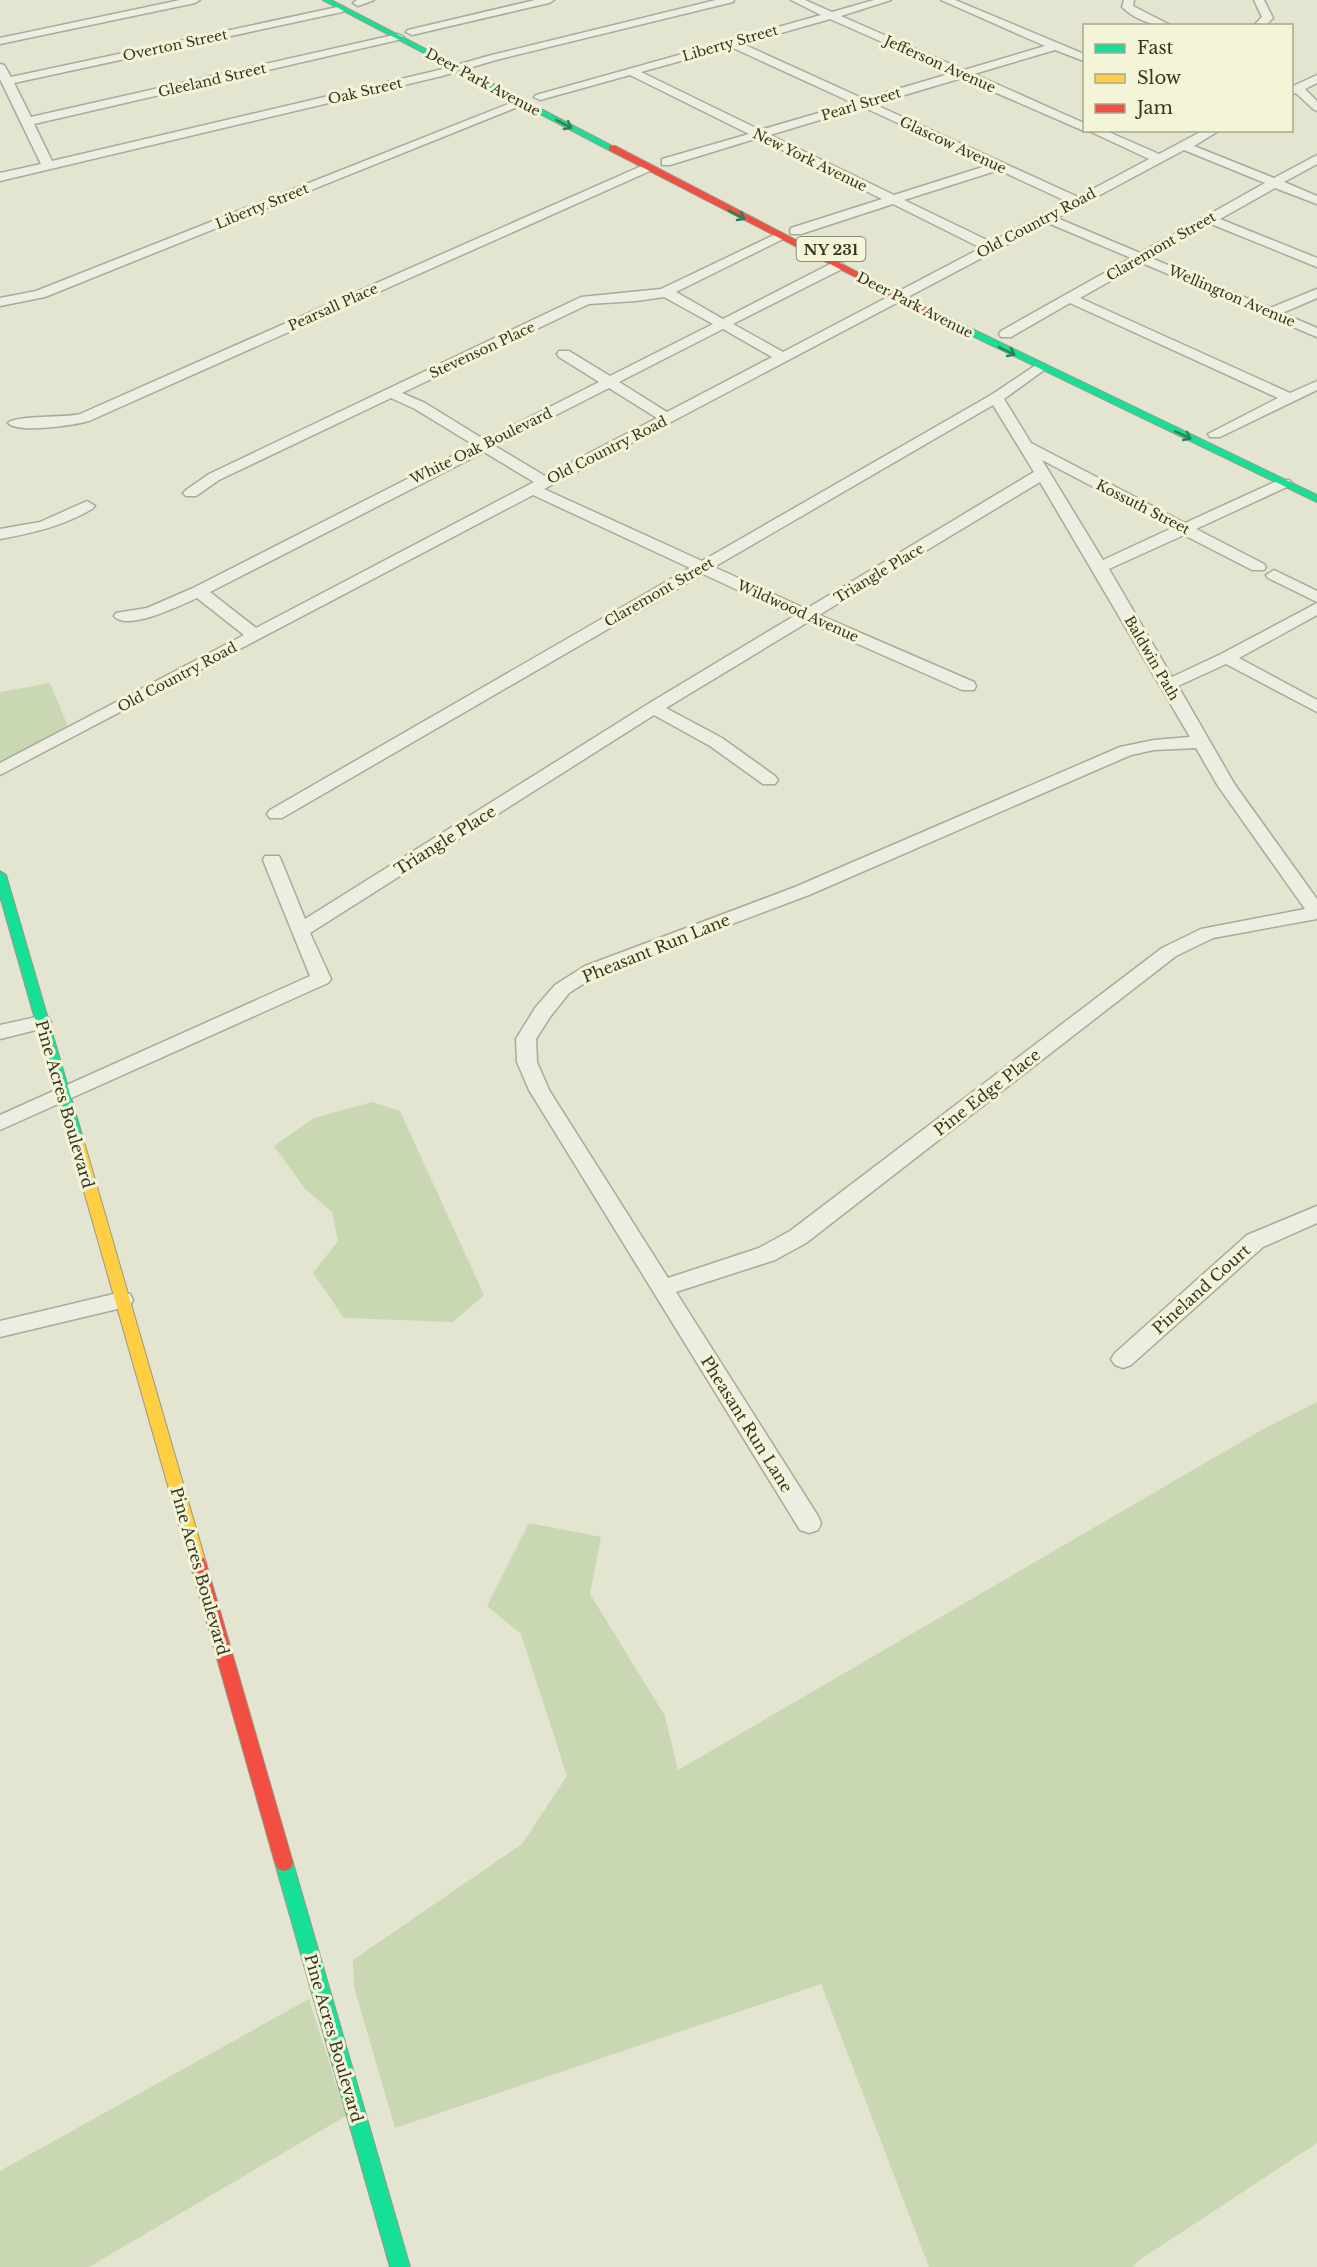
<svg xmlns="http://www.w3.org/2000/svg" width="1317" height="2267" font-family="'Libre Baskerville',serif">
  <rect width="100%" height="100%" fill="#e3e5d0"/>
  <path fill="#cad7b3" d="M50,683L69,729L0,765V692Z
    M372,1102L400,1111L484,1295L453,1322L344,1318L313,1273L338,1241L332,1212L305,1189L274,1146L314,1118Z
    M1317,1402V2143L1138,2261L1132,2267H929L821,1984L395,2128L354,1987L353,1960L522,1844L567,1776L521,1634L487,1606L529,1523L601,1537L590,1594L665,1716L678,1770L1265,1428Z
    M309,1999L346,2116L89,2267H0V2171Z"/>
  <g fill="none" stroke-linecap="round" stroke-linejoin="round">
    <g stroke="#a9aa99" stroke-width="3">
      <path id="street" d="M180,0H200L195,3L0,44V38Z
        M357,0H374L358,6L353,3Z
        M535,0H554L549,3L412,35L406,32L408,30Z
        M716,0H734L733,2L496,60L442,76L0,181V173L41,164L0,79V64L4,65L11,77L342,6L347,9L342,12L14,83L31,117L398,34L404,37L398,40L34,124L52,161L439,70L488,56Z
        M791,0H805L832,12L874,0H891L841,16L964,70L1045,46L941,0H955L1084,54V61L1055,50L974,74L1084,123V131L962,78L874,104L1078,197L1149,159L1087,130H1104L1159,154L1204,130H1220L1194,146L1274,178L1317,155V164L1284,182L1317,196V204L1275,188L1220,219L1317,258V267L1211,224L1151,258L1270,308L1317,289V298L1282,313L1317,328V337L1142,263L1080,298L1290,393L1317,381V390L1220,437H1210L1208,434L1278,398L1070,303L1011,337H1001L999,334L1001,331L1131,258L1048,223L544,489L702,561L991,395L1039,363L1044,364L1046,367L1044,370L1004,399L1031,443L1185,523L1279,480H1289L1292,483L1289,486L1196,529L1264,564L1266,567L1264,570H1252L1184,535L1109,569L1172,677L1221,654L1317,603V615L1239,658L1317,700V712L1226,664L1178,686L1235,785L1317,899V919L1213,938L1176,956L806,1243L775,1260L676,1292L818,1516L821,1523L818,1530L809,1533L800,1530L529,1090L517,1062L516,1039L535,1008L555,985L585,966L795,887L1120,747L1154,740L1190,737L1040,482L819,615L974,682L976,686L974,690H962L808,622L666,708L722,738L775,776L778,780L775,784H763L710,746L654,715L310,933L331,979L328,983L0,1130V1115L310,976L263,860L265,856H279L281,860L305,919L648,704L794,616L703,574L282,818H270L267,814L270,810L690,568L533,495L0,775V763L244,635L197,598C181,605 127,632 114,616L116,613L147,608L193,588L474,445L415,409L391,398L219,480L196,496H186L183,493L186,490L209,474L581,297L661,289L776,234L781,233L787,237L676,292L723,319L832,263H842L844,266L842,269L733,324L783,352L981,248L893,204L801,234H791L790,231L791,228L882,199L758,138L670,165H662V159L749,134L630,75L540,100L534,97L536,95L821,15ZM830,19L952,73L864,99L743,44ZM731,47L853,103L760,130L641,72ZM863,107L989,165L894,195L770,135ZM1184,150L1265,183L1140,253L1057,218ZM999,170L1068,202L991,242L904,200ZM664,297L713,324L610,376L569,351H559L557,354L559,357L599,382L485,440L425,403L402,393L589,304L636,301ZM723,329L772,357L667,412L619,382ZM609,388L657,418L545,476L495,446ZM993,405L1034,472L806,609L714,567ZM484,452L534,482L256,628L210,592ZM1042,460L1172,528L1103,560ZM1196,748L1218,786L1305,909L1201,929L1162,948L790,1231L759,1248L668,1278L549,1090L537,1062L536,1039L550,1017L569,993L599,974L809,895L1131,755L1154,750Z
        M1124,0H1134L1133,6L1172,26C1154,26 1135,20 1122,7Z
        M1254,0H1264L1273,18L1265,26H1253L1262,17Z
        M1317,75V83L1305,89L1317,101V111L1313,109L1296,93L1292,94L1293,86Z
        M521,99L527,102L525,104L45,297L0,306V298L36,291Z
        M646,164L652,168L650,171L89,421C74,425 18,434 8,423C16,415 65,418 80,414Z
        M87,501L95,506L92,509C63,526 33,533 0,539V529L40,522Z
        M1274,570L1317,591V602L1268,578L1266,575Z
        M41,1016L48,1017L51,1022L48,1027L0,1039V1025Z
        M1317,1206V1223L1263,1247L1131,1365L1123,1368L1115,1365L1111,1359L1115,1353L1247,1235Z
        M122,1292L130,1294L133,1300L130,1306L0,1337V1321Z"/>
    </g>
    <g stroke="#998" stroke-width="2">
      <path id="fast" d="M323,0H331L616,148L609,150Z
        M931,312H937L1317,495V502L931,316Z
        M0,871L6,875L82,1135L80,1138H70L68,1135L0,896Z
        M284,1855L290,1857L293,1863L410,2267H390L275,1863L278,1857Z"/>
    </g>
    <g stroke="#998" stroke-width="2">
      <path id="slow" d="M75,1130L82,1135L206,1563L204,1568L198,1569L192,1568L190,1563L68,1135Z"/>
    </g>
    <g stroke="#998" stroke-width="2">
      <path id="jam" d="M609,146H615L938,314L931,316L609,150Z
        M198,1557L204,1558L206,1563L293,1863L290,1869L284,1871L278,1869L275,1863L190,1563L192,1558Z"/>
    </g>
    <use href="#street" fill="#eceee1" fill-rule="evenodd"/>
    <use href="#fast" fill="#16e098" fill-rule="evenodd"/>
    <use href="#slow" fill="#ffcf43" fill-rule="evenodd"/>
    <use href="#jam" fill="#f24e42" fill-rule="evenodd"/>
  </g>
  <defs><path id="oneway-shaft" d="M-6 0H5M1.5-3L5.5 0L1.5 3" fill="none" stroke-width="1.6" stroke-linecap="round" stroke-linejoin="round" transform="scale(1.5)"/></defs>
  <g stroke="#298257">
    <use href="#oneway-shaft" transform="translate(564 124) rotate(28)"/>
    <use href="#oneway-shaft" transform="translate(737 215) rotate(27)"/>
    <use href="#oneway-shaft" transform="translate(1007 351) rotate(26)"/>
    <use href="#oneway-shaft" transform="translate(1183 435) rotate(25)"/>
  </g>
  <g text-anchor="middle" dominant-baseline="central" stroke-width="6" stroke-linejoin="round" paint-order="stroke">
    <g font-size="14" fill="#393521" stroke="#f3f4d8">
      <text transform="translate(730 43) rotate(-16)">Liberty Street</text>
      <text transform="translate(175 45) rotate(-12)">Overton Street</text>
      <text transform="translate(940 64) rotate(24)">Jefferson Avenue</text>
      <text transform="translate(212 80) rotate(-13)">Gleeland Street</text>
      <text transform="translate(483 82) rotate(28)">Deer Park Avenue</text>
      <text transform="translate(365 91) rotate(-13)">Oak Street</text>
      <text transform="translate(861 104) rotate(-17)">Pearl Street</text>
      <text transform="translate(953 145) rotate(25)">Glascow Avenue</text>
      <text transform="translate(810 160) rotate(26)">New York Avenue</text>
      <text transform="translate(262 206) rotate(-22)">Liberty Street</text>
      <text transform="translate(1036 223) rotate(-28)">Old Country Road</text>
      <text transform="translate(1161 246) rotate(-30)">Claremont Street</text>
      <text transform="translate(1232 296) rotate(23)">Wellington Avenue</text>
      <text transform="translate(915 305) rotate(27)">Deer Park Avenue</text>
      <text transform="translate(333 307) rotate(-24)">Pearsall Place</text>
      <text transform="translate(482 350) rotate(-25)">Stevenson Place</text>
      <text transform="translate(481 446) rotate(-26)">White Oak Boulevard</text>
      <text transform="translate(607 450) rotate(-27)">Old Country Road</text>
      <text transform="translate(1143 507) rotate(27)">Kossuth Street</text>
      <text transform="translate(879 573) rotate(-31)">Triangle Place</text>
      <text transform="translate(659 592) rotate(-30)">Claremont Street</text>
      <text transform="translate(798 611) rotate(24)">Wildwood Avenue</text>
      <text transform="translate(1152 658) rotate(60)">Baldwin Path</text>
      <text transform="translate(177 677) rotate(-28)">Old Country Road</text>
    </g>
    <rect fill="#f3f4d8" stroke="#716e58" stroke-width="1.5" x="796.5" y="237" width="69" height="24" rx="4.5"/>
    <g font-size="15" font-weight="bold" fill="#393521">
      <text x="831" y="249">NY 231</text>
    </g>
    <g font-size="16" fill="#393521" stroke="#f3f4d8">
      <text transform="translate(445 840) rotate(-32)">Triangle Place</text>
      <text transform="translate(656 948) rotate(-22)">Pheasant Run Lane</text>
      <text transform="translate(987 1092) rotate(-38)">Pine Edge Place</text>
      <text transform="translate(65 1104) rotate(74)">Pine Acres Boulevard</text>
      <text transform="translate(1201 1289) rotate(-42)">Pineland Court</text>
      <text transform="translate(747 1424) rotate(58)">Pheasant Run Lane</text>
      <text transform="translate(200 1571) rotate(74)">Pine Acres Boulevard</text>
      <text transform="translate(334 2038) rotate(74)">Pine Acres Boulevard</text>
    </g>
  </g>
  <rect x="1083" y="24" width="210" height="108" fill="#f3f4d8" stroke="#a9a88f" stroke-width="1.5"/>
  <rect x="1095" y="44" width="30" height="9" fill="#16e098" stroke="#a9a88f" stroke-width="1.5"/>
  <text x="1137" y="54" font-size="18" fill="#393521">Fast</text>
  <rect x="1095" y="74" width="30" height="9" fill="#ffcf43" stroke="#a9a88f" stroke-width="1.5"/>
  <text x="1137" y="84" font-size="18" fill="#393521">Slow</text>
  <rect x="1095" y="104" width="30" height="9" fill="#f24e42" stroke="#a9a88f" stroke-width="1.5"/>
  <text x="1137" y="114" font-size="18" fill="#393521">Jam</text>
</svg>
